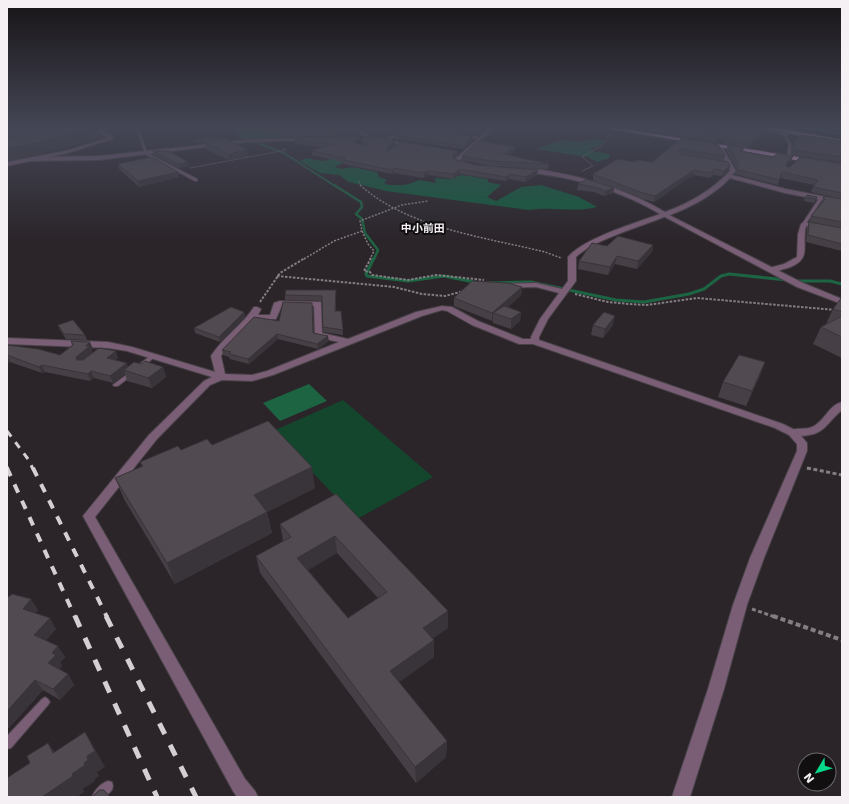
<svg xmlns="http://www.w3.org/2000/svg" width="849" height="804" font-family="'DejaVu Sans','Noto Sans JP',sans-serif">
  <rect width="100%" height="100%" fill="#2b252a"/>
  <path fill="#14462d" d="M343,400L433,477L357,519L273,431Z"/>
  <path fill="#115c3b" d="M229,127H266L265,131H271L313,127C295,132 263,144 246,140C240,138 234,131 229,127Z
    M794,127H842V136Z
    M594,139L605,141L597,147L591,148V151L610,154L609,158L597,162L588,157L536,149L562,140L580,142Z
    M305,158L323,161L334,158L345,162L334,167L343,169L352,167L377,172L379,177L387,180L384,183L389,185H405L420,180L436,183L434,179L437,178L449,179L462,175L488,179V182L501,185L487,197L496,201L521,187L541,185L579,197L597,207C575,213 552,206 529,210L386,191L349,182L339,175L320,173L300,161Z"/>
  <path fill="#1c6442" d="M309,384L327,401L280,421L263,403Z"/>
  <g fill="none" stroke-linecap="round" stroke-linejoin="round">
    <path stroke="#1c6442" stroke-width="2" d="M231,127L242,137L284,153L335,186"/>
    <path stroke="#1c6442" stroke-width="2.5" d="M334,185L361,202L362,207L356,214L362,219L365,233L378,250L374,259"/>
    <path stroke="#1c6442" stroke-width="3" d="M374,258L366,274L367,276L408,281L444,276L479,283
      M795,281H830L842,284
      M486,283L531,282L616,300L644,302L689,294L704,289L721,276L729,274L787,280"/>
    <g stroke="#474146" stroke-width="2">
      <path id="service" d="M136,131H138L141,135L147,153L197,179V181H195L145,154L139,135Z
        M400,131L402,132L387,141L385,140Z
        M785,133L787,134V138L791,143V156L789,157L787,156L789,143L785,138Z
        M463,135L480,137L481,138L480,139L464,137Z
        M820,197L823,198L805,225H803L802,224Z
        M153,354L156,356L155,357L142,367H138L137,366L138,365Z
        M133,370L135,371L136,372L135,373L118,386H114L113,385L114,384Z
        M45,697L48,699L50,702L48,705L11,748L7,749V736L42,699Z
        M108,781L112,782L113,786L112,790L105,797H92C94,791 101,783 108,781Z"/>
    </g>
    <g stroke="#474146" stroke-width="2">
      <path id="minor" d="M348,127H354L371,136L415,146L413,147L368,138Z
        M491,127H496L460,160L468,163V165L454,162V160Z
        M745,127H755L785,132L788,129L792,130L786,135Z
        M308,138L310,140L247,142L99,160L32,161L29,159L32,157L99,156L247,140Z
        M719,144L721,145L736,171L732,175L786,189L842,200V204L785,193L730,178C714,195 691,207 670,215L669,217H664C640,227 593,240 576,257V281L548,319L539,337V344H519L472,325L447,311L442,310L422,316L273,375L252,381L222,380L210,385L157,439L95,517L245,779L255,791L258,797H237L233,791L83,516L149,435L204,381L212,377L127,351L108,348L7,344V338L108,342L132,347L215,372L211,356C223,337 242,326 254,307H257L261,309L258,315H270L274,303L280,301L321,302L322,333L348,339L416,312L442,306L452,307L478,321L523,339H531V337L540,319L559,293L536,287L503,288H500V284L536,283L562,289L568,281V257C584,238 636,223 660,214C618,189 573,177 524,172L521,170L522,169C532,168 543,170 553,172C593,179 630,191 665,212C690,203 712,190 730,171L717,145ZM282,305L314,306L315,337L339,342L267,371L252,375L225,374L221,356L224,351L254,320L276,319Z
        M804,222L842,230V234L806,226C801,246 813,259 788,268C782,269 775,273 769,272V268L784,264L797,257L798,234L801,224Z
        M842,402V410C824,425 826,435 799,436C794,436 791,437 788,433C793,426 806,431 814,426C825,420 829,405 842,402Z"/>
    </g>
    <g stroke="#474146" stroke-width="2">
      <path id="tertiary" d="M91,127H96L113,136L112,139L68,153L7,166V162L65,151L108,138Z
        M665,215H669L803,283L842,299V304L797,287L665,217Z
        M536,339L783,424L797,431L807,443V451L764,558L747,605L724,689L690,797H672L708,689L733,605L750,558L797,451V444L789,435L775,428L533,344L532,342Z"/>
    </g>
    <g stroke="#474146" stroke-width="2">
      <path id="trunk" d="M599,127H610L842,164V168Z
        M759,127H769L842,140V144Z"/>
    </g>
    <path stroke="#837e82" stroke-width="1" stroke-dasharray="1.5 1" stroke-linecap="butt" d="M190,168L286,150L282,148
      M582,171L593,166L582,157L601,146L609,135
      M359,181L361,186"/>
    <path stroke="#837e82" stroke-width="1.5" stroke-dasharray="2 1.5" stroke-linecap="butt" d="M360,185C408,228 484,237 545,252L561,258
      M362,231L368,244L374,251L370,259
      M304,259L334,241L362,231L360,221L402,205L428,201"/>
    <path stroke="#837e82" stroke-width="2" stroke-dasharray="2.5 1.5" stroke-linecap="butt" d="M371,258L364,271L370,272L372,275L408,280L436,275L484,280
      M277,276L394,287L422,294L445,296L464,291
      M575,294L608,302L629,304L647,305L697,298L836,310
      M260,302L280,273L305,258"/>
    <path stroke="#837e82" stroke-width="2.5" stroke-dasharray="3 2" stroke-linecap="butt" d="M807,468L811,469"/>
    <path stroke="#837e82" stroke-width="3" stroke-dasharray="4 2.5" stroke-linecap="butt" d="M807,468L842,475
      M752,609L775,617"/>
    <path stroke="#837e82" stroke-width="4" stroke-dasharray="5 3" stroke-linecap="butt" d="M773,616L842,640"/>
    <use href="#service" fill="#795e76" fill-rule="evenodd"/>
    <use href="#minor" fill="#795e76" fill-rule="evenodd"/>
    <use href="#tertiary" fill="#795e76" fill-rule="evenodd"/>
    <use href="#trunk" fill="#dc9ed6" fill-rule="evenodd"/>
    <path stroke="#d4cfd3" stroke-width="3" stroke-dasharray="7 7" stroke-linecap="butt" d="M7,431L28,459L33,469
      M7,467L8,469"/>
    <path stroke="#d4cfd3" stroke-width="4" stroke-dasharray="9 9" stroke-linecap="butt" d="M7,468L75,617
      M33,468L107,617"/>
    <path stroke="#d4cfd3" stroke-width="5" stroke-dasharray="12 12" stroke-linecap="butt" d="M75,616L157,797
      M106,616L196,797"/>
  </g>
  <path fill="#464046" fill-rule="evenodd" d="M7,127L100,138L40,154L7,161Z
    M119,127H137L124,130Z
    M264,127H351L358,131L359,135L280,137V134L282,133L264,128Z
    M353,127H406L387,137Z
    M407,127H489L478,135L453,132L452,133L472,136V142L464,149L394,139V135L408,127Z
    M648,127H761L768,128L767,134L749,148L726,144L723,139L701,131L717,137L716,142L647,131Z
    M359,136V140L357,143L366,147H367L362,145L361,141H395V145L388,150V151H458V155L453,159L476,165L537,175L525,182L509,179L506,181L460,174L453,179L428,175L424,178L394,173L392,174L343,164V162L312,155V151L323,147L295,144L294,140Z
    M219,138V140L248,156L229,160L205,149L204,142L195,143L194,140Z
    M682,138L725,156L723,161L728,171L722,176L712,175L711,178L693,175L654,202L639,198L614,188L613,193L604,196L594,192L577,190L578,184L611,187L593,180V174L634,162H652Z
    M794,141H842V162L792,155V146Z
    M485,142L515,151L508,155L549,164L548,169L491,166L462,160V156Z
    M728,145L744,148L743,151L773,157L793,156L791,161L786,166L787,167L842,164V199L811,192L813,187L814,185L780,178L778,185L735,174L736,169L726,150Z
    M153,151L189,166L179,168L154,155Z
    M118,164L178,172L179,177L139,187L119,169Z
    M805,197H817L814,203L804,201Z
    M823,198L842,199V251L806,242L807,228L809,222L828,226L809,222L811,216L821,203Z
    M653,245L652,252L637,269L615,264L608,275L578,269L579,261L607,246Z
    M522,287L521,295L508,307L521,312L520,321L511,329L493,323V320L492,321L454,306V298Z
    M285,295H336V311H341L343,335L323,332L322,301L285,300Z
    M842,297V358L813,344L821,327L826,324L833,309Z
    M313,307L314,333L329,341L318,349L278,339L249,364L230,359L229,357L223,355L222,350L279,321Z
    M244,312L245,317L220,342L195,333L194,328Z
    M58,325L85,335L87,340L66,339L60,330Z
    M593,325H613L603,338L591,335Z
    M71,341L93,349L91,350L92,353L118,358L115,360L128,367L141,364L163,367L166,377L152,388L127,381L125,374L113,383L94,378L90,381L45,372L42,373L10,362L7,363V345L60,355L72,345Z
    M765,362L759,378L746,406L718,397L723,382Z
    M212,445L315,488L267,512L272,533L175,584L124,499L115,478L142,467L140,462L181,450Z
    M336,494L448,628L433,638L434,640V657L399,682L447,741L446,757L416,783L260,573L256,556L283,541L280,524ZM337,553L378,598L348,618L308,570Z
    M7,596L38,610L35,613L56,629L46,640L65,657L60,662L62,666L59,669L68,674L74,685L60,700L43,690L9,728L7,727Z"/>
  <path fill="#393439" d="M97,127L100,138L40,154L7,161V148Z
    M124,127H137L124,130Z
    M399,127H406L387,137V134Z
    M484,127H489L478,135V132Z
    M768,128L767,134L749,148L750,142Z
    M359,136V140L355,146L354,142Z
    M472,136V142L464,149V146L469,138Z
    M395,141V145L387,151V147Z
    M516,147L515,151L502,159L503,154Z
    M247,150L248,156L229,160L228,154Z
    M458,151V155L453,159V155Z
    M793,156L791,161L784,168L786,163Z
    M188,162L189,166L179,168L178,164Z
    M730,166L728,171L722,176L724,171Z
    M394,168V173L392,174V170Z
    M460,169V174L453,179L454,174Z
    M538,170L537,175L525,182V177Z
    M694,170L693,175L654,202L655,196Z
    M428,171V175L424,178V173Z
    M178,172L179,177L139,187L138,181Z
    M510,174L509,179L506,181V177Z
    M614,188L613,193L604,196L605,191Z
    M653,245L652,252L637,269L638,261Z
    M617,256L615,264L608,275L610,267Z
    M522,287L521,295L499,315L493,313V320L492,321V313Z
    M244,312L245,317L220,342L219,337Z
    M521,312L520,321L511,329V319Z
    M615,316L613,325L603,338L605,329Z
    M277,334L278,339L249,364L248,359Z
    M328,336L329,341L318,349L317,344Z
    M90,342L93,349L91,350L92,353L79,364L76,357L86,346Z
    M116,351L118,358L110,365L107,358Z
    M7,355L10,362L7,363Z
    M765,362L759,378L746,406L752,391Z
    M127,363L129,370H124L125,374L113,383L110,376Z
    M42,365L45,372L42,373L39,367Z
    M163,367L166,377L152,388L148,378Z
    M91,371L94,378L90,381L88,374Z
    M312,467L315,488L267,512L272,533L175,584L167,563L254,495Z
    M335,536L337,553L300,575L297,558Z
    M31,599L38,610L29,620L23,609Z
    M448,611V628L423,645V628Z
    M50,618L56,629L41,646L34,635Z
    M434,640V657L391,688L390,671Z
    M58,646L65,657L60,662L62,666L54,674L48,663L52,653Z
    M68,674L74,685L60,700L53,689Z
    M35,680L43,690L9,728L7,725V711Z
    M85,732L95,749L105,767L97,772L99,776L95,779V781L83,789L84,792L77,797H42L72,774L84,763L87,756Z
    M447,741L446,757L416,783L415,767Z
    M48,743L60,759L53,753Z"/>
  <path fill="#514b51" stroke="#393439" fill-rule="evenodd" d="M7,127H97L36,143L7,148V136L20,139L7,131Z
    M272,127H351L358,131L280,134L287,131Z
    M365,127H399L387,134Z
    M408,127H484L478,132L453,128L451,131L452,133L472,136L469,138H472L464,146L394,135Z
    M653,127H691L717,137Z
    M706,127H761L768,128L750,142L727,139L725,133Z
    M802,135L842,141V157L794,150V141Z
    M359,136L354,142L366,147L368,143L361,141L365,136H370L395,141L387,147L388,151L402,142L458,151L453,155V159L476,165L538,170L525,177L510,174L506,177L460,169L454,174L428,171L424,173L394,168L392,170L343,160L346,158L312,151L332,144L294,140L298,138Z
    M216,137L219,138L194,140Z
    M482,138H485L482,141L516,147L503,154L549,164L491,161L462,156Z
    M682,138L718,144L725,156L680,149V154L728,162L730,166L724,171L714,169L712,173L694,170L655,196L640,192L593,174L618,159L634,162L637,160L652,162Z
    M227,139L247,150L228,154L204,142Z
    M728,145L744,148L740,151L773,157L778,153L793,156L786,163L787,167H790L800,157L842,164V193L813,187L818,180L782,172L779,180L736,169L739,165Z
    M153,151H169L188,162L178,164Z
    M152,157L178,172L138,181L118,164Z
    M587,179L614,188L605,191L595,187L578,184Z
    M807,195L817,197L816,199L805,197Z
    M824,196L842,199V222L811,216L825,199L823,198Z
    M809,222L842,228V244L808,235Z
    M618,236L653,245L638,261L617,256L610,267L579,261L592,243L607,246Z
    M472,281L508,283L522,287L492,313L454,298Z
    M286,290H336L335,311H341L343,330L323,327L322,296L285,295Z
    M842,297V312L833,309Z
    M283,302L312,303L313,333L328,336L317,344L277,334L248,359L229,354L231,352L222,350L254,317L279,321Z
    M504,306L521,312L511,319L493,313Z
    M231,307L244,312L219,337L194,328Z
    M604,312L615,316L605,329L593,325Z
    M842,316V337L821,327Z
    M73,320L85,335L64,334L58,325Z
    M71,341L90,342L86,346H90L76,357L77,360H83L99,348L116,351L107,358L127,363L110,376L91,371L88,374L42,365L39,367L7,355V345L38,349L60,355L73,345Z
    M739,355L765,362L752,391L723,382Z
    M145,361L163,367L148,378L124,370L134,362L141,364Z
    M268,421L312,467L254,495L267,512L167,563L115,478L143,466L140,462L178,446L181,450L207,439L212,445Z
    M336,494L448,611L423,628L434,640L390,671L447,741L415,767L256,556L291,537L280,524ZM335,536L387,592L348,618L297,558Z
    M12,594L31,599L23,609L50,618L34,635L58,646L52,653L56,655L48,663L68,674L53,689L35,680L7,711V596L9,597Z
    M85,732L95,751L87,756L88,760L84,763L85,765L72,774L73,776L42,797H7V778L30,763L27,756L48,743L53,753Z
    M99,790H104L110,797H92Z"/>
  <linearGradient id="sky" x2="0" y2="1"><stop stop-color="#181417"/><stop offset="0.53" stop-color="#444655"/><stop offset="1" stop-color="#444655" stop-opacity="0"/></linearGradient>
  <rect width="849" height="240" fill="url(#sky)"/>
  <g text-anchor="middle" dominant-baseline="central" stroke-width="4" stroke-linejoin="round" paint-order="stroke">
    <g font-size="11" font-weight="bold" fill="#f4f0f4" stroke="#120f11">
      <text x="423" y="228">中小前田</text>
    </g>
  </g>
  <rect width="849" height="804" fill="none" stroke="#f4f0f4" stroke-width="16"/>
  <g transform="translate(817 772) rotate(232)"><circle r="19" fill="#120f11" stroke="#6c696c"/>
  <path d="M0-3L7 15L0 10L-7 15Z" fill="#07d98b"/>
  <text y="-6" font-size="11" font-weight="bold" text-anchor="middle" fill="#f4f0f4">N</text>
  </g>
</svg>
